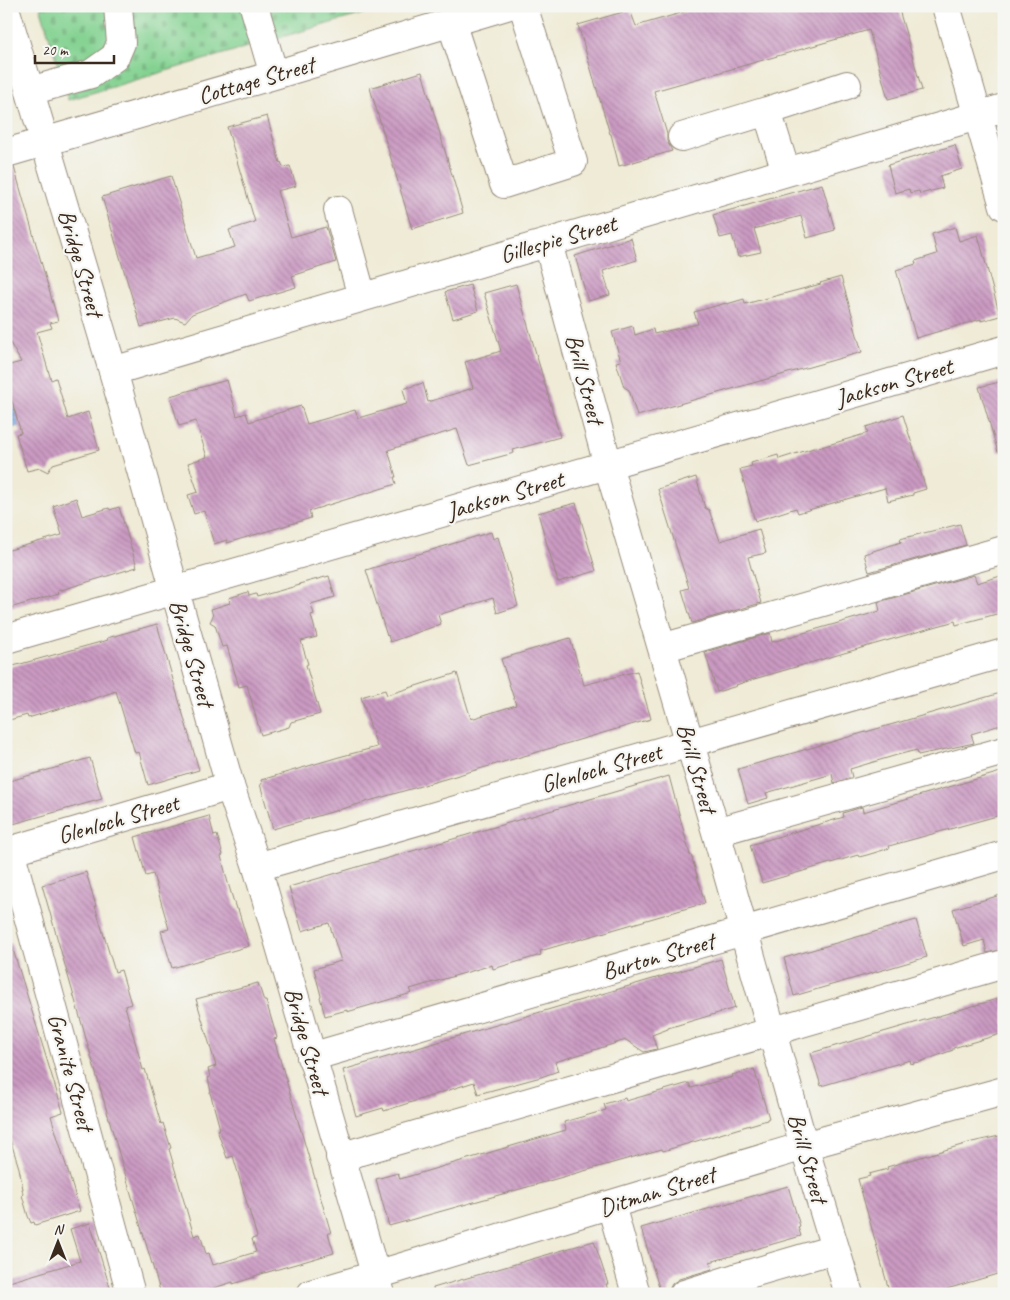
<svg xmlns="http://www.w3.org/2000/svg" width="1010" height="1300" font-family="Caveat,sans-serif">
  <defs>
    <pattern id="cemetery-stones" width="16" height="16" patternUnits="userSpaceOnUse" patternTransform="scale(1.25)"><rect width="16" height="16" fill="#83d291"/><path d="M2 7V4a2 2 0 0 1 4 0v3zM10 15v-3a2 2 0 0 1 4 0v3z" fill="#72b47d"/></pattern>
    <pattern id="water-rules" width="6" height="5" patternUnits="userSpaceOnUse" patternTransform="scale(1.25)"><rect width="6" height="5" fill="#78ace5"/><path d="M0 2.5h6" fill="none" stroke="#648cb9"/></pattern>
    <pattern id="building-back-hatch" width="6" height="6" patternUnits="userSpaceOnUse" patternTransform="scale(1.25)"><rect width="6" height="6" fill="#cb9ac3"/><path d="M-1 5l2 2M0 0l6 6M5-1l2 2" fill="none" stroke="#a67e9e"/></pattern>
  </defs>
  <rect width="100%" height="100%" fill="#f6f6f2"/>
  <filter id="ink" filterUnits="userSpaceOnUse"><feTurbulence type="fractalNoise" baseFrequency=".02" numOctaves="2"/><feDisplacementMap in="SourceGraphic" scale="10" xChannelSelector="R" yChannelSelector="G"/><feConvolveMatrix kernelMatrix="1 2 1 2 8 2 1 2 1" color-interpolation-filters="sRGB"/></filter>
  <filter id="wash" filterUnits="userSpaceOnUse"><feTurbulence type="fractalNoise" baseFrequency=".0096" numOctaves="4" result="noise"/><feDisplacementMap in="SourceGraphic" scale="20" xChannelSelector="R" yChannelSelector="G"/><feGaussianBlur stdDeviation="1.12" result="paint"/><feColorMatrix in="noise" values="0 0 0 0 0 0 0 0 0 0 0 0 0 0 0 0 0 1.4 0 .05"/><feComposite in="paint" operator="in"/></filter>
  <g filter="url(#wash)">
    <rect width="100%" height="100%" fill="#efebd6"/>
    <path fill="url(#cemetery-stones)" stroke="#5f7e58" d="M40,6H391L264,42L68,100Z"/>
    <path fill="url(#water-rules)" stroke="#5a6b82" d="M14,407L24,424L6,430V408Z"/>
    <g id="blocks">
      <path fill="url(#building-back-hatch)" d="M705,6H898L922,90L888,99L869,30L654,91L667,134V141L672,151L619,166L611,134H610L578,25L630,10L636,26Z
        M422,72L463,213L412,229L370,88Z
        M267,116L280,163L281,162L283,167L290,166L296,186L277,191L291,237L326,227L336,262L292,276L296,287L249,301L246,294L192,314L185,322L175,318L141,327L102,197L171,176L196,258L235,247L229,230L255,222L227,127Z
        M955,145L962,169L940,176L943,188L920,194L919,191L910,193L909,189L895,193L888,165Z
        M14,167L58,321L50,323L52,328L37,332L51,380L56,378L68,419L88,412L99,450L53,464L48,472L40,468L27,471L16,434L21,433L6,380V366L21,362L6,336V168Z
        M822,184L835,230L807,238L801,216L754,229L761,252L738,257L732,235L720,238L713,215Z
        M955,227L959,241L978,235L1000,316L981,321V319L916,338L896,270L916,264L915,261L937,254L932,234Z
        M631,238L637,260L603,271L610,295L588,301L575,256Z
        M841,277L855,325H854L862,352L637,416L629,390L624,387L616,362L621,361L612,332L633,326L635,335L653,329L654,334L698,324L694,312L726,303L727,304L744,299L745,304L821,284L820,283Z
        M516,284L560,437L513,450L514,453L469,465L457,429L388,450L396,477H394L396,484L309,511L311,518L227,543V540L214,544L204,511L194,514L188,495L198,492L188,463L207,457L196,421L179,426L170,396L227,380L237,416L246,413L249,422L301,406L307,424L355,410L358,418L407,404L403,389L423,383L428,402L473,388L465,362L501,351L484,293Z
        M470,285L478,311L453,319L445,292Z
        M1004,381V451L998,452L979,387Z
        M903,415L926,489L913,493V495L888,501L885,488L798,513L796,508L755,521L740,469L752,466L751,463L778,455L779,459L817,447L818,448L868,433L866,427Z
        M696,477L705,508L709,510L720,541L759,529L766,553L748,557L761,603L692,623L682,590L689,588L658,489Z
        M76,498L82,516L109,508L110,510L119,507L137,567L58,591L59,594L6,609V551L62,535L53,506Z
        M576,503L596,571L558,582L538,513Z
        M960,524L966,545L869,572L864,554L901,542L900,539Z
        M491,532L493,539L498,537L518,606L497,613L493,598L438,615L441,624L390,642L388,635L387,636L366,570Z
        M974,575L977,583L1004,575V612L956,625L955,621L754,679L736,685L737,686L717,692L705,652L770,633L772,642L880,611L878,602Z
        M329,576L335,597L311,604L314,614L311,615L317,637L301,641L308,664L306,665L320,714L291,722L289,727L261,735L247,685L239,687L227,646L222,647L215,625L210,622L213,616L211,609L230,603L229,598L248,592L249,596L256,594L257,597L300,585L299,584Z
        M157,624L199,770L148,785L139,752L135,753L116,691L84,702V701L28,718L27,715L6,721V668L108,640L107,638Z
        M570,638L584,685L637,671L651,719L273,829L260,784H262L261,780L339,757L377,747L361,697L385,690L387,695L457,673L471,719L516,705L501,659Z
        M1004,692V724L971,734L974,743L918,755L917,750L897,755L850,769L852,777L834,783L832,774L766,793L768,798L748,804L738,769Z
        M90,758L102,799L6,826V782Z
        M1004,771V814L889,846L890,848L867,855L859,857L858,855L762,883L750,845L844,817L843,813L862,807L863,812Z
        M669,776L690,855H691L705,903L540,951L541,955L493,969L492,965L410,989L412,993L347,1012V1010L325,1016L320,997L321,996L314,969L341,961L329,923L302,931L289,887Z
        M209,816L214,836L217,835L223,855L221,856L228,883L236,909H238L249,946L172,968L161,931L169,929L153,874L146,876L135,837Z
        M86,872L96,906H95L115,972L121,970L131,1004L125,1006L143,1070L145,1069L161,1124L163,1123L171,1148L169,1149L194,1236L200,1234L206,1254L209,1253L213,1265L256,1252L252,1239L257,1237L233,1156L227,1158L217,1130L220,1129L210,1092H211L208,1078L210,1077L208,1069L216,1066L196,999L258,983L264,1001H266L277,1038L274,1039L331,1233H328L334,1253L254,1276L255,1277L233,1284V1282L194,1294H161L118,1150L42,885Z
        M1004,894V949L987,953L984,940L964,946L953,909Z
        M916,920L927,957L794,996L784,958Z
        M6,943H11L63,1112L51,1116L80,1211L35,1225L34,1222L31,1223L28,1216L22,1195L23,1194L22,1189H23L19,1168L6,1126Z
        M721,959L735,1008L668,1028V1029L652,1035L657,1049L644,1052L626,1040L555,1062L558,1071L541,1077L478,1094L474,1082L384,1111L383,1108L356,1116L343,1070Z
        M1004,997V1033L953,1048V1050L917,1063V1062L911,1064L910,1060L821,1086L811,1053Z
        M754,1069L769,1118L767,1119V1120L663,1151L662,1149L389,1226L376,1179L398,1173L400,1179L566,1130L564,1122L606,1110L604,1104L625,1098L626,1101L689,1083L691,1088L733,1077L732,1075Z
        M1004,1135V1272L930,1294H890L858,1179L870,1176L869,1174L888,1169L887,1167L972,1142Z
        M788,1186L800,1226L798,1227L801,1236L710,1262L712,1269L679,1279L672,1284L669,1290V1294H661L641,1228Z
        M90,1223L112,1294H6V1283L80,1261L70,1229Z
        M594,1241L608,1284H606L609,1294H434L433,1288Z"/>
    </g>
  </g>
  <g filter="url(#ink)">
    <use href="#blocks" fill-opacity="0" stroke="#958a7a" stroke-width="1"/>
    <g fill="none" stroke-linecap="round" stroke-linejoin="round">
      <g stroke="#958a7a" stroke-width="30">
        <path id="minor" d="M254,6L274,75
          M946,6L1004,206
          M451,22L504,184L573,162L523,6
          M30,91L91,74L115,57L121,43L118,6
          M682,137L767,111
          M6,153L274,75L506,6
          M786,172L767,111L847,85
          M338,210L362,297
          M548,243L608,465L716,832L804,1146L849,1294
          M113,371L1004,108
          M6,639L1004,350
          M662,648L1004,550
          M716,832L1004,751
          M10,850L131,1294
          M6,852L230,786
          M257,867L1004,653
          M311,1057L1004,855
          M340,1157L1004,964
          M611,1205L636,1294
          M311,1294L396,1269L804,1146L1004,1091
          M684,1294L735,1278
          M740,1294L735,1278L835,1249"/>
      </g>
      <g stroke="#958a7a" stroke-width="30">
        <path id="major" d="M6,11L113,371L230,786L257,867L381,1294"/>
      </g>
      <use href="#minor" stroke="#fff" stroke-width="28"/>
      <use href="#major" stroke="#fff" stroke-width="28"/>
    </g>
  </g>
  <g text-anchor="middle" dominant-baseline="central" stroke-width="4.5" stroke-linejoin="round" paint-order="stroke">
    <g font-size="24" fill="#3b2a1e" stroke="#f6f6f2">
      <text transform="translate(256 80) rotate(-16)">Cottage Street</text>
      <text transform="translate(558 239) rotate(-16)">Gillespie Street</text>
      <text transform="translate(81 263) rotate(74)">Bridge Street</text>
      <text transform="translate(585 379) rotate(75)">Brill Street</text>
      <text transform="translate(894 382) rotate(-16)">Jackson Street</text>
      <text transform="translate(505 495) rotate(-16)">Jackson Street</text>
      <text transform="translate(192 653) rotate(74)">Bridge Street</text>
      <text transform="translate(601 768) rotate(-16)">Glenloch Street</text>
      <text transform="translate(697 768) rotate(74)">Brill Street</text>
      <text transform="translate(118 819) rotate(-16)">Glenloch Street</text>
      <text transform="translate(658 956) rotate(-16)">Burton Street</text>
      <text transform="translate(307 1041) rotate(74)">Bridge Street</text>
      <text transform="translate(71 1072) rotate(75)">Granite Street</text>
      <text transform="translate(808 1158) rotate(74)">Brill Street</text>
      <text transform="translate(657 1191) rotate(-17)">Ditman Street</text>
    </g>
  </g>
  <rect width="1010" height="1300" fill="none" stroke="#f6f6f2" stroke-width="25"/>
  <g transform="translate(58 1242)" stroke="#f6f6f2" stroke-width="4" paint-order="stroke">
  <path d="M0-4L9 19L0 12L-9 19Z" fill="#3b2a1e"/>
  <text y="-8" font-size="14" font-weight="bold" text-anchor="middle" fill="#3b2a1e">N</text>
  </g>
  <path d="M35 55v8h79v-8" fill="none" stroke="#3b2a1e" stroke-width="2.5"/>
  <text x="42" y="55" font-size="15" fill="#3b2a1e" stroke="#f6f6f2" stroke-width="4" paint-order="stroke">20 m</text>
</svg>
